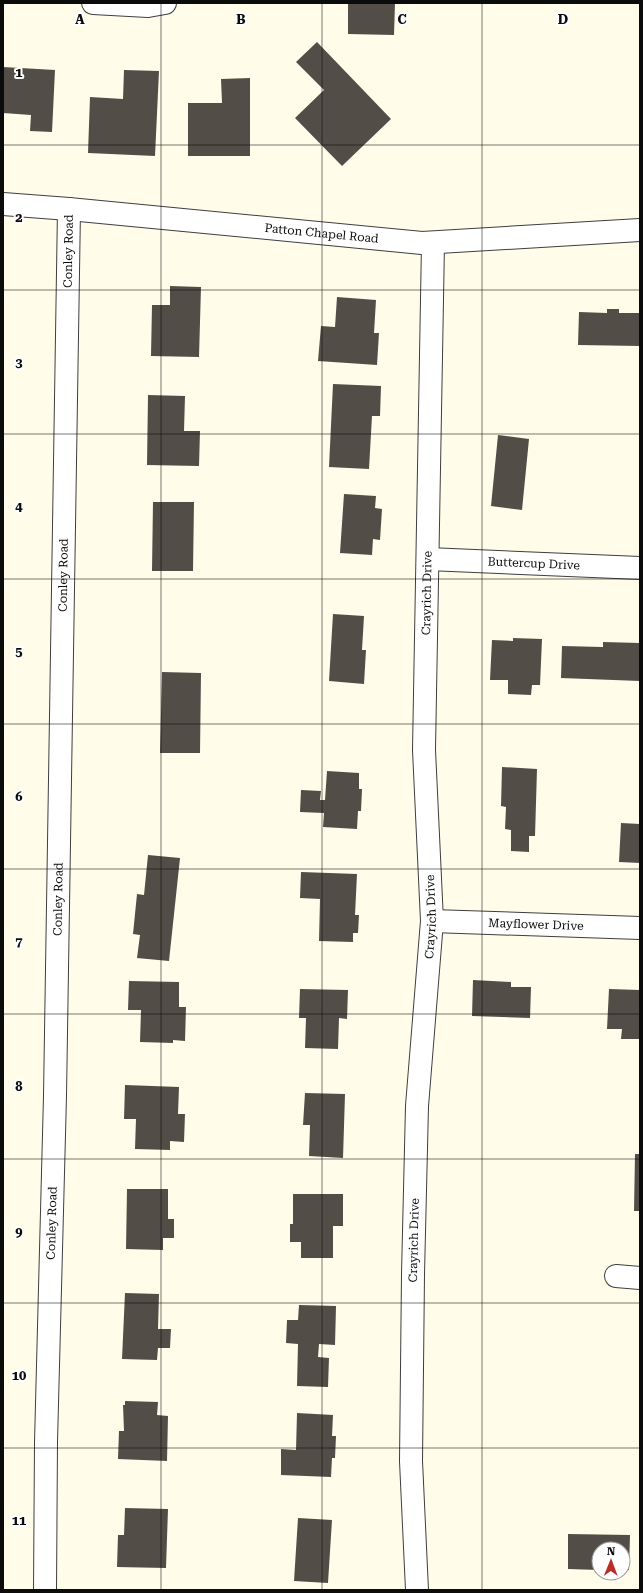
<svg xmlns="http://www.w3.org/2000/svg" width="643" height="1593" font-family="'Roboto Serif',serif">
  <rect width="100%" height="100%" fill="#fffde9"/>
  <path fill="#534d47" d="M348,3H395L394,35L348,34Z
    M317,42L391,119L342,166L295,118L324,90L296,62Z
    M3,67L55,70L52,132L30,131L31,115L3,113Z
    M124,70L159,71L155,156L88,153L90,97L123,99Z
    M250,78V156H188V103H222L221,79Z
    M170,286L201,287L199,357L151,356L152,305H170Z
    M337,297L376,300L374,333H379L377,365L318,361L321,326L335,327Z
    M607,309H619V313H640V346L578,345L579,312L607,313Z
    M333,384L381,386L380,416H372L369,469L329,467Z
    M148,395L185,396L184,431H200L199,466L147,465Z
    M498,435L529,439L522,510L491,506Z
    M344,494L376,496L375,508L382,509L380,540L373,539L372,555L340,553Z
    M153,502H194L193,571H152Z
    M333,614L364,616L362,650H366L364,684L329,681Z
    M513,638L542,639L540,685H532L531,695L508,694V680H490L492,640L513,641Z
    M603,642L640,643V681L561,678L562,646L603,647Z
    M162,672L201,673L200,753H160Z
    M502,767L537,769L535,836H529V852L511,851V830L505,829L506,807L501,806Z
    M327,771L359,773V789H362L361,811H358L357,829L323,827L324,813L300,812L301,790L321,791L320,800H325Z
    M621,823L640,824V863L619,862Z
    M148,855L180,858L169,961L137,958L140,935L133,934L137,894L144,895Z
    M301,872L357,874L355,915H359L358,933H353V942L319,941L320,899L300,898Z
    M473,980L511,982V987H531L530,1018L472,1016Z
    M129,981L179,982V1007H186L185,1041L173,1040V1043L140,1042L141,1010H128Z
    M300,989L348,990L347,1019L339,1018L338,1049L305,1048L306,1018H299Z
    M609,989L640,990V1039H621L622,1029H607Z
    M125,1085L179,1087L178,1114H185L184,1142L170,1141V1150L135,1149L136,1119H124Z
    M305,1093L345,1094L343,1158L309,1156L310,1125H303Z
    M635,1154H640V1211H634Z
    M127,1189H168V1219H174V1238H163V1250L126,1249Z
    M293,1194H343V1226H333V1258H301V1242H290V1224H293Z
    M125,1293L159,1294L158,1329H171L170,1348H158L157,1360L122,1359Z
    M299,1305L336,1306L335,1345L319,1344L318,1357L329,1358L328,1387L297,1386L298,1344L286,1343L287,1320H298Z
    M125,1401L158,1402L157,1415L168,1416L167,1461L118,1459L119,1431H124L123,1405H125Z
    M297,1413L333,1415L332,1436H336L335,1458H332L331,1477L281,1475V1449L296,1450Z
    M125,1508L168,1509L166,1568L117,1567L118,1535H124Z
    M298,1518L332,1520L328,1583L294,1581Z
    M568,1534L630,1535L629,1570H623V1549H599V1570L568,1569Z"/>
  <g fill="none" stroke-linecap="round" stroke-linejoin="round">
    <g stroke="#3e3e3e" stroke-width="24">
      <g id="minor">
        <path d="M93,3L148,6L165,3"/>
        <path id="s1" d="M3,204L69,209L422,243L640,230"/>
        <path id="s2" d="M428,559L640,568"/>
        <path id="s3" d="M432,921L640,928"/>
        <path d="M616,1276L640,1278"/>
        <path id="s4" d="M45,1590L46,1442L55,1096L69,209"/>
        <path id="s5" d="M417,1590L411,1461L413,1274L417,1106L432,921L424,750L433,243"/>
      </g>
    </g>
    <use href="#minor" stroke="#fff" stroke-width="22"/>
  </g>
  <path fill="none" stroke="#0b0b0b" stroke-width="1" stroke-opacity="0.55" d="M161,3V1590M322,3V1590M482,3V1590M3,145H640M3,290H640M3,434H640M3,579H640M3,724H640M3,869H640M3,1014H640M3,1159H640M3,1303H640M3,1448H640"/>
  <g text-anchor="middle" dominant-baseline="central" stroke-width="4" stroke-linejoin="round" paint-order="stroke">
    <g font-size="12" fill="#0b0b0b" stroke="#fff">
      <text stroke="none"><textPath href="#s1" startOffset="320">Patton Chapel Road</textPath></text>
      <text stroke="none"><textPath href="#s4" startOffset="1339">Conley Road</textPath></text>
      <text stroke="none"><textPath href="#s2" startOffset="106">Buttercup Drive</textPath></text>
      <text stroke="none"><textPath href="#s4" startOffset="1015">Conley Road</textPath></text>
      <text stroke="none"><textPath href="#s5" startOffset="998">Crayrich Drive</textPath></text>
      <text stroke="none"><textPath href="#s4" startOffset="691">Conley Road</textPath></text>
      <text stroke="none"><textPath href="#s5" startOffset="674">Crayrich Drive</textPath></text>
      <text stroke="none"><textPath href="#s3" startOffset="104">Mayflower Drive</textPath></text>
      <text stroke="none"><textPath href="#s4" startOffset="367">Conley Road</textPath></text>
      <text stroke="none"><textPath href="#s5" startOffset="350">Crayrich Drive</textPath></text>
    </g>
  </g>
  <g font-size="13" text-anchor="middle" font-weight="bold" fill="#0b0b0b" stroke="#fff" stroke-width="4" stroke-linejoin="round" paint-order="stroke">
    <text x="80" y="24">A</text>
    <text x="241" y="24">B</text>
    <text x="402" y="24">C</text>
    <text x="563" y="24">D</text>
    <text x="19" y="77">1</text>
    <text x="19" y="222">2</text>
    <text x="19" y="367">3</text>
    <text x="19" y="511">4</text>
    <text x="19" y="656">5</text>
    <text x="19" y="801">6</text>
    <text x="19" y="946">7</text>
    <text x="19" y="1091">8</text>
    <text x="19" y="1236">9</text>
    <text x="19" y="1380">10</text>
    <text x="19" y="1525">11</text>
  </g>
  <rect width="643" height="1593" fill="none" stroke="#0b0b0b" stroke-width="8"/>
  <g transform="translate(611 1561) rotate(1)"><circle r="19" fill="#ffffff" stroke="#9d9d9d"/>
  <path d="M0-3L7 15L0 10L-7 15Z" fill="#b72f27"/>
  <text y="-6" font-size="11" font-weight="bold" text-anchor="middle" fill="#0b0b0b">N</text>
  </g>
</svg>
